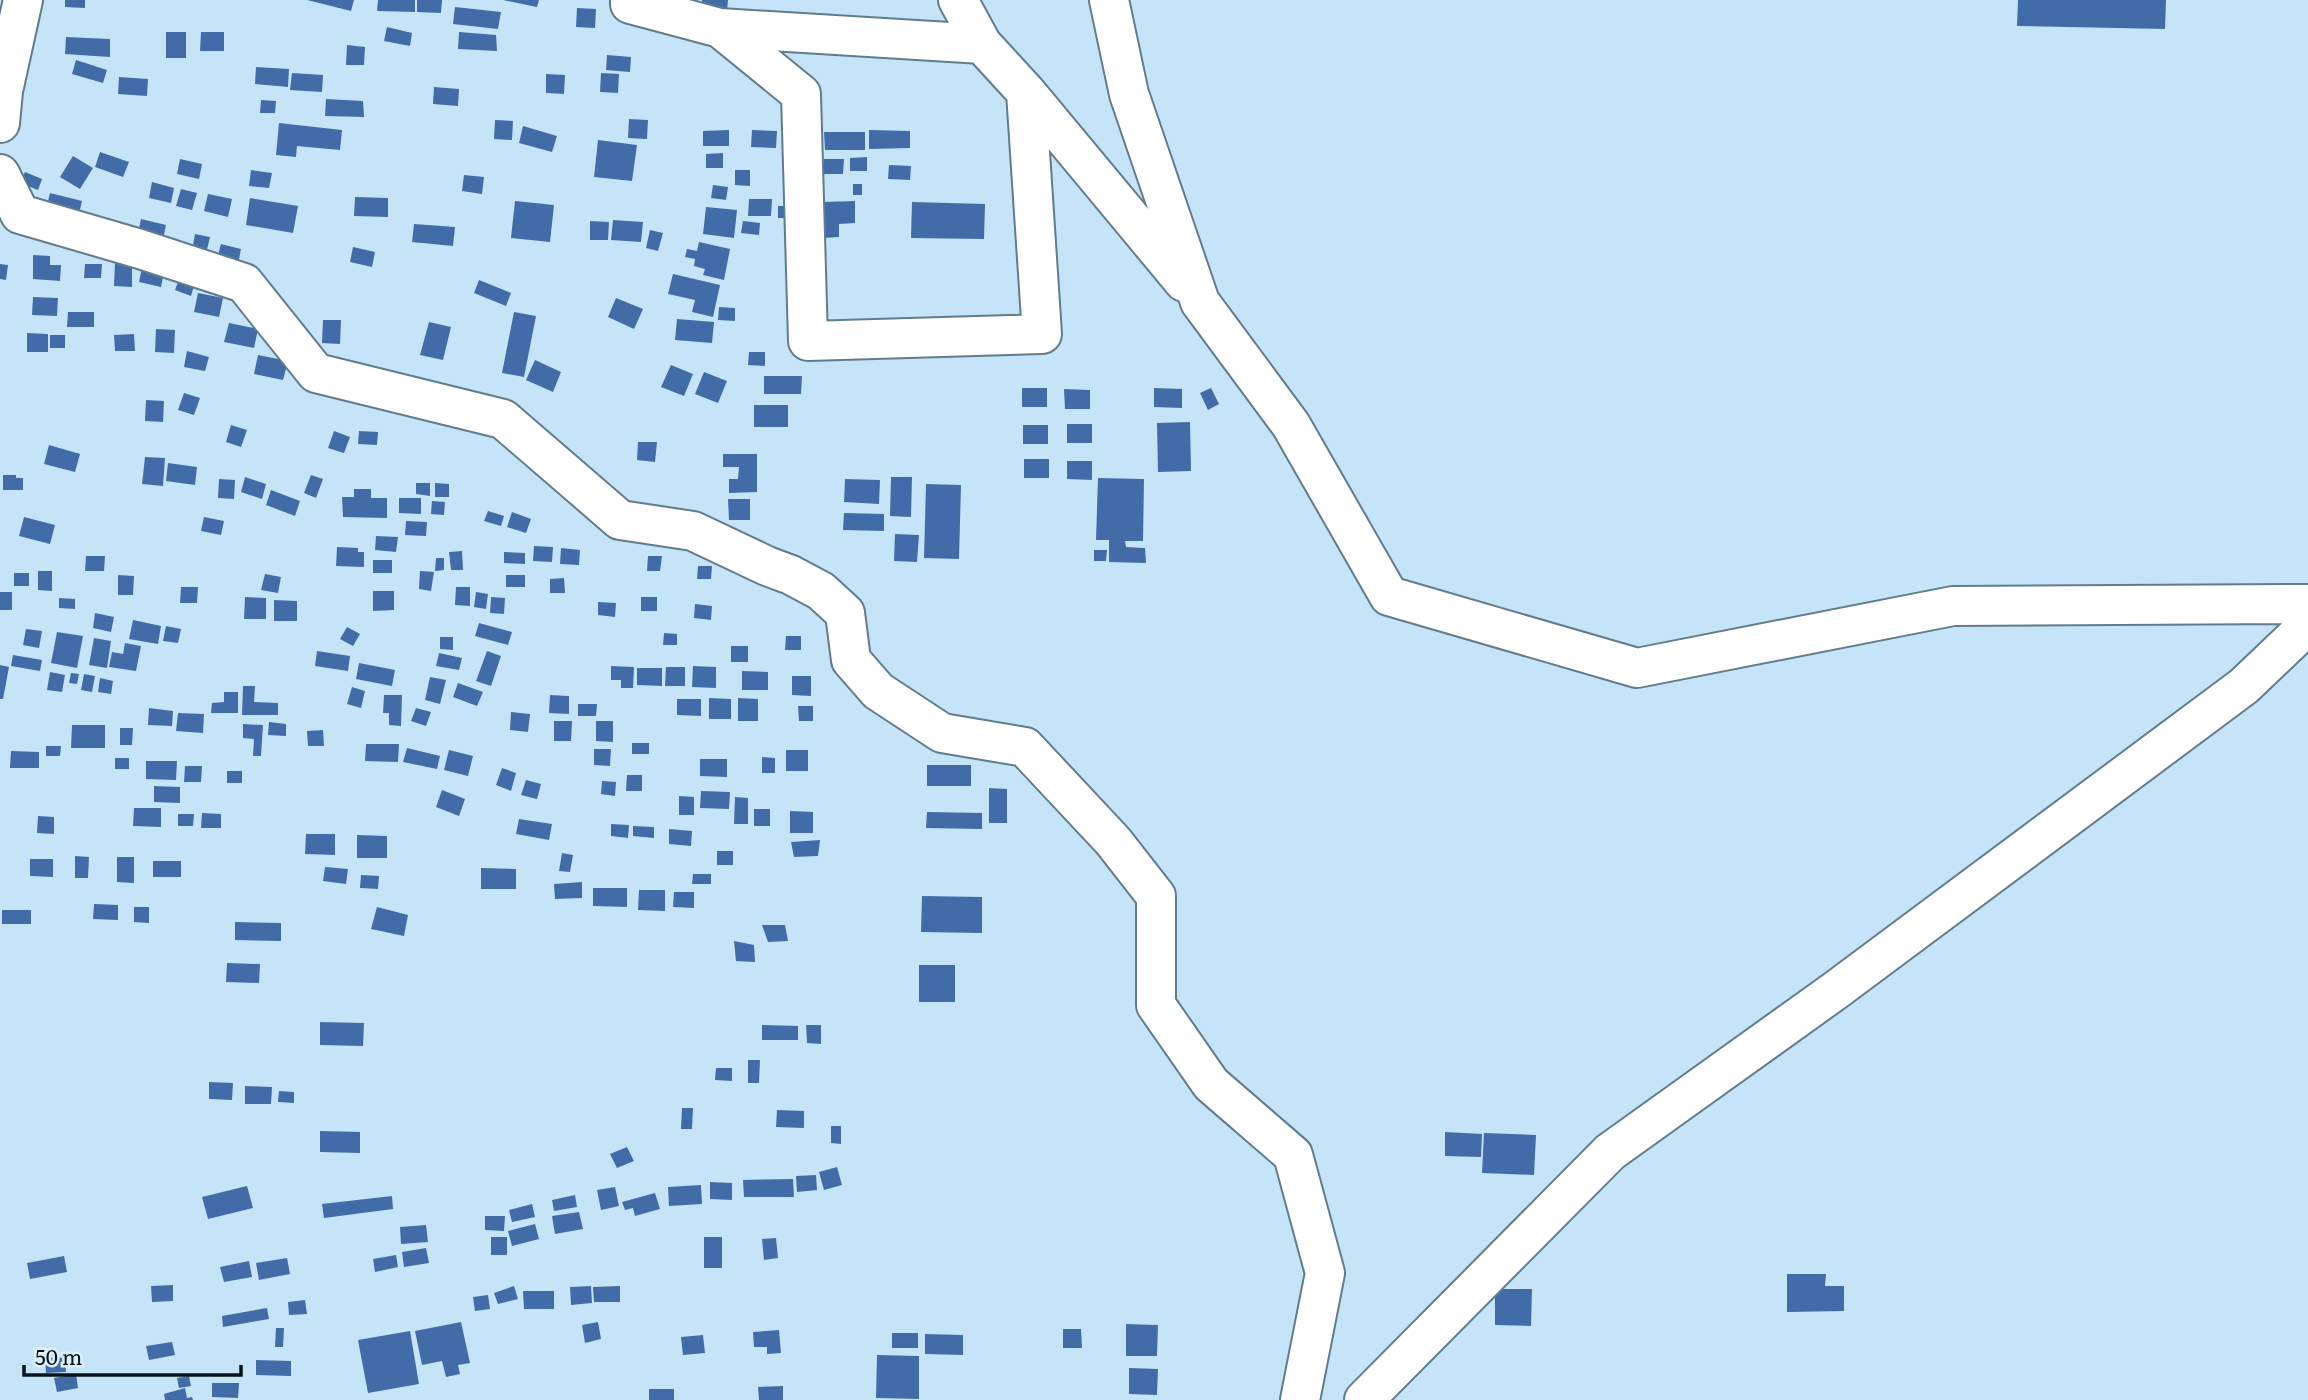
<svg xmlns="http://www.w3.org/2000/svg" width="2308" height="1400" font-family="Literata,serif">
  <rect width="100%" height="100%" fill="#c5e4f8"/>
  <path fill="#426ca8" d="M65,0H85V8L65,7Z
    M307,0H354L351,11Z
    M378,0H415V12L377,11Z
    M417,0H442L441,13L417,12Z
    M503,0H539L537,7Z
    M702,0H728L727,10H702Z
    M2018,0H2166L2165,29L2017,26Z
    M455,7L501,12L498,29L453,24Z
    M577,8L596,9L595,28L576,27Z
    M387,27L412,33L410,46L384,41Z
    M166,32H186V58H166Z
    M201,32H224V51H200Z
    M459,32L496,35L497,51L458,49Z
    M66,37L110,39V57L65,54Z
    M347,45L365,47L364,65H346Z
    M607,55L631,57L630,72L606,70Z
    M76,60L107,70L103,83L72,74Z
    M256,67L289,69L288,87L255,84Z
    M292,73L323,75L322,92L290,90Z
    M601,73L619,74L618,93L600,92Z
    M546,74L565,75L564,94L546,93Z
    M119,77L148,79L147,96L118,94Z
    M434,87L459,89L458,106L433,104Z
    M326,99L363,101L364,117L325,116Z
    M261,100L276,101L275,113H260Z
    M629,119L648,120L647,139L628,138Z
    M495,120L513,121L512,140L494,139Z
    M279,123L342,130L340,150L297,146L296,157L276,155Z
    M523,126L557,136L552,152L519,143Z
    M729,130V146H703V131Z
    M752,130L777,131L776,148L751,147Z
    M869,130L910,131V148L869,149Z
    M824,132H865V150H825Z
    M598,140L637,145L632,181L594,177Z
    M100,152L129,162L123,177L95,167Z
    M723,153V168H706V154Z
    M73,156L93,168L80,189L60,177Z
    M867,157V171H850V158Z
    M180,159L202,164L199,179L177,174Z
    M824,159H844L843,174H824Z
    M889,165L911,166L910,180L888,179Z
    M251,170L272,173L269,188L249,186Z
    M735,170H750V186L735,185Z
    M25,172L42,179L38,190L20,183Z
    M464,175L484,177L482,194L462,191Z
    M152,182L174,188L171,203L149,198Z
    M853,184H862V195H853Z
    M713,185L728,187L726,200L711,198Z
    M181,189L197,193L192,210L176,206Z
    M50,193L82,201L77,222L45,213Z
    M208,194L232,199L228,217L204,211Z
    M355,197L388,198V217L354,216Z
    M250,198L298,206L293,233L246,225Z
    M749,199H772L771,216H748Z
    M515,201L554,205L550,242L511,238Z
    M855,201V223L839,224V237L823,238V202Z
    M912,202L985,204L984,239L911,238Z
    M778,206H790V218H778Z
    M706,207L737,210L734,238L703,234Z
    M141,219L166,225L162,244L137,238Z
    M613,220L643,222L641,242L611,240Z
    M590,221L609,222L608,240H590Z
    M743,221L760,223L759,235L741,233Z
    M414,224L455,227L453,246L412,242Z
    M650,230L663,233L658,251L646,248Z
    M195,234L210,237L206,254L192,251Z
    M699,242L730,249L724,280L703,275L705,269L694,266L695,259L685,257L687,249L697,251Z
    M221,244L241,249L238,264L217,259Z
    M353,247L375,252L372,267L350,262Z
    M33,255L50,256V265H61L60,281L33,279Z
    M115,262L132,263V287L114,286Z
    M0,264L8,265L6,280L0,279Z
    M85,264H102L101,278H84Z
    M142,267L164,272L161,287L139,282Z
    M181,274L196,279L191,296L175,290Z
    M673,274L720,285L713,317L692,312L695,300L668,294Z
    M479,280L511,293L506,306L474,293Z
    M198,293L223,298L219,317L194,312Z
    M33,297L58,298L57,316L32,315Z
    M616,298L643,309L634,329L608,317Z
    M719,307L735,308V321L718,320Z
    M68,312H94V327H67Z
    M514,312L536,316L524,377L502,373Z
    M677,319L714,322L712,343L675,340Z
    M323,320H341L340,344L322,343Z
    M429,322L451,327L443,360L420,355Z
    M229,323L258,329L254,348L224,342Z
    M156,329L175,330L174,353L155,352Z
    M27,333L48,334V352H27Z
    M134,334L135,351H115L114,335Z
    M50,335H65V348H50Z
    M187,351L209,357L205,371L184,367Z
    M749,352H765V366L748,365Z
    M258,355L288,361L283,380L254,374Z
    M535,360L561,372L553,392L526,380Z
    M671,365L693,374L684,396L661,387Z
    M704,372L727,381L718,403L695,394Z
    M764,376H802L801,394H764Z
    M1022,388H1047V407H1022Z
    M1154,388L1182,389V408L1154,407Z
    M1211,388L1219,404L1208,410L1200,393Z
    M1064,389L1090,390V409H1065Z
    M184,393L200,398L194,415L178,410Z
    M146,400L164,401L163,422L145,421Z
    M754,405H788V427H754Z
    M1190,422L1191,471L1158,472L1157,423Z
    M1067,424H1092V443H1067Z
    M231,425L247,430L241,447L226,442Z
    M1023,425H1048V444H1023Z
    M334,431L350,437L344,453L328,448Z
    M359,431L378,432L377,445L358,444Z
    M638,442H657L655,462L637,460Z
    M49,445L80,454L75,472L44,464Z
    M723,454H757V492L729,493V479H738L739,467H723Z
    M145,457L165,458L163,486L142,484Z
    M1024,459H1049V478H1024Z
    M1067,461H1092V480L1067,479Z
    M168,463L197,467L195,485L166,481Z
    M3,475H16V478H23V490H3Z
    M311,475L323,479L316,498L304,493Z
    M245,477L266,484L262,499L241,492Z
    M891,477H912L911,517L890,516Z
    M1098,478L1144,479L1143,541H1125L1126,547L1145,548L1146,563L1109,562V540H1096Z
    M219,479L235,480L234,499L218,498Z
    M845,479L880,480L879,504L844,502Z
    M416,483H430V496L416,494Z
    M435,483L449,484V497H435Z
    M926,484L961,485L959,559L924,558Z
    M354,489H371V498H387V518L343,517L342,497H354Z
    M271,490L300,501L295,516L266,505Z
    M399,498H421V514L399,513Z
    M728,499H750V520H729Z
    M432,501L445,502L444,515L431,514Z
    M488,511L504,516L501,526L484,521Z
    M512,512L531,519L526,533L507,527Z
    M844,513L884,514V531L843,530Z
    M24,517L55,525L50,544L19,536Z
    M204,517L224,521L221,535L201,531Z
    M406,521L427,522L426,536L405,535Z
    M895,534L919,535L917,562L894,561Z
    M376,536L398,537L396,552L375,550Z
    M534,546L553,547L552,562L533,561Z
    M337,547L358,548V552H364V567L336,566Z
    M561,548L580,550L579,565L560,564Z
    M1094,550H1107L1106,561H1094Z
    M462,551L463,570H451L449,552Z
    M504,552L525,553V564L504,563Z
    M86,556H105L104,571H85Z
    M648,556H662L660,571H647Z
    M436,558H444V570L435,571Z
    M373,560H392V573H373Z
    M698,566H712L711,579H697Z
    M38,571H52V591L38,590Z
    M420,571L434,572L431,591L419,589Z
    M14,573H29V586H14Z
    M265,574L281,577L278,593L261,590Z
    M118,575L134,576L133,595H118Z
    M506,575H525V587H506Z
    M564,578L565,593H550V579Z
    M181,587H198L197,603H180Z
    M456,587H470V606L455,605Z
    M373,591H394V610L373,611Z
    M0,592H12V610H0Z
    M476,592L488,594L486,609L474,607Z
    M245,597L266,598V619H244Z
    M491,597L505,598L504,614L490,613Z
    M641,597H657V611H641Z
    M59,598L75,599V609L59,608Z
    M274,600L297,601V621H274Z
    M598,602L616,603L615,617L598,615Z
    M695,604L712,606L711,620L694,618Z
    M95,613L114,617L111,632L93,628Z
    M133,620L161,626L158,644L129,639Z
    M479,623L512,632L508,645L475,636Z
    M166,626L181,629L178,643L163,641Z
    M347,627L360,634L353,646L340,639Z
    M26,629L42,631L39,648L23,645Z
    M57,632L83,636L77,668L51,663Z
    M664,633L677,634V645H663Z
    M786,636H801V650H785Z
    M440,637H453V650L440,649Z
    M94,638L111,641L107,668L89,665Z
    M125,643L141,646L136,671L109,667L112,652L123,654Z
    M731,646H748V662H731Z
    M317,651L350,656L348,671L315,666Z
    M487,651L501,656L491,686L476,681Z
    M439,653L462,658L459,670L436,666Z
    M13,655L42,660L40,671L11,666Z
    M359,663L395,670L392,686L356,679Z
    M0,665L9,667L3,699H0Z
    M611,666L634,667L633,688H621V680H611Z
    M693,666L716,667V688L692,687Z
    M666,667H685V686H665Z
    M637,668H662V686L637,685Z
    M742,671L768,672V690H742Z
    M50,672L65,675L62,692L47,690Z
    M71,673L79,674L77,684L69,683Z
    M84,674L95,676L92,692L81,690Z
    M792,676H811V696L792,695Z
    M430,677L446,680L440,704L425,700Z
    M100,678L113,681L111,694L98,692Z
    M458,683L483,692L477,706L453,697Z
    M243,686H255L254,702L278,703V715H242Z
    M352,687L365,691L361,708L347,704Z
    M224,692H238V713H211L212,703L224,702Z
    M384,695H402L401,726L389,725V713H383Z
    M550,695L569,696V714L549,713Z
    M709,698L731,699V719H709Z
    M738,698L758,699V721H738Z
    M677,699H701V716L677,715Z
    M578,704H597L596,716H578Z
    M798,706H813V721H799Z
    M149,708L173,711L172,726L148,725Z
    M416,708L431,712L426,726L411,721Z
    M511,712L530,714L528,732L510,730Z
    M178,713L204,714L203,733L176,731Z
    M554,721H572L571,741H554Z
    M596,721H613V742L596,741Z
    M269,722L286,724V736L268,735Z
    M243,724L263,725L261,756H253L254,739L243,738Z
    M72,725H105V748H71Z
    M120,728H133L132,745H120Z
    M323,730L324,746H308L307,731Z
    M632,743H649V754H632Z
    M366,744H399L398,762L365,761Z
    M46,746H61L60,756H46Z
    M407,748L440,756L437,769L403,762Z
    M594,749H611L610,766L594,765Z
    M449,750L473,756L468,776L444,770Z
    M786,750H808V771H786Z
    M11,751L39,752V768H10Z
    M762,757L775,758V773H762Z
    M115,758H129V769H115Z
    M700,759H727V777L700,776Z
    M146,761H177L176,780L146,779Z
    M927,765H971V786H927Z
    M185,766H202L201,782H184Z
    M502,768L516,773L511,791L496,785Z
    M227,771H242V783H227Z
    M627,775H642V791H626Z
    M526,780L541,784L537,799L521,795Z
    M602,781L616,782L615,796L601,794Z
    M154,786L180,787V803L154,802Z
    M989,788L1007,789V823H989Z
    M442,790L465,799L459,816L436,807Z
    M701,791L730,792L729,809L700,808Z
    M679,796L694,797V815H679Z
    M735,797L748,798V824H734Z
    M134,808H161V827L133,826Z
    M754,809H770V826H754Z
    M790,811L813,812V833H790Z
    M927,812L982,813V829L926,828Z
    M202,813L221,814V828H201Z
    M178,814H194L193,826H178Z
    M38,816L54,817V834L37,833Z
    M519,819L552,824L549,840L516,834Z
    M611,824L629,825L628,838L611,836Z
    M633,826L654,827V838L633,836Z
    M669,829L692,831L691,846L669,844Z
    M306,834H335V855L305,854Z
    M357,835L387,836V858H357Z
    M820,840L818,856L794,857L791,842Z
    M717,851H733V865H717Z
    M562,853L573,855L570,872L559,871Z
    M75,856L89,857L88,878H75Z
    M117,857H134V883L117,882Z
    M30,859H53V877L30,876Z
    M153,861H181V877H153Z
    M325,867L348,869L346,884L323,881Z
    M481,868L516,869V889H481Z
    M693,874H711V884H692Z
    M361,875L379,876L378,889L360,888Z
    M582,882V898L555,899L554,884Z
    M593,888H627V907L593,906Z
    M639,890H665V911L638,910Z
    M674,892H694V908L673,907Z
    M922,896L982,897V933L921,932Z
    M94,904L118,905V920L93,919Z
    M134,907H149V923L134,922Z
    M377,907L408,915L404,936L371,929Z
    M2,910H31V924H2Z
    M235,922L281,923V941L235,940Z
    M762,925H785L788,941L768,942Z
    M734,941L754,945L755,962L736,961Z
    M227,963L260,964L259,983L226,982Z
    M919,965H955V1002H919Z
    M320,1022L364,1023L363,1046L320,1045Z
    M762,1025L798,1026V1040H762Z
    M806,1025H821V1044L807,1043Z
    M748,1060H760L759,1083H748Z
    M716,1068H732V1081L715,1080Z
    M209,1082L233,1083L232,1100L209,1099Z
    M245,1086L272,1087L271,1104H245Z
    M279,1091L294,1092V1103L278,1102Z
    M682,1108H693L692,1129H681Z
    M777,1110L804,1111V1128L776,1127Z
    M831,1126H841V1144L831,1143Z
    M320,1131L360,1132V1153L320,1152Z
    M1445,1132L1482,1134L1481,1157L1445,1156Z
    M1484,1133L1536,1135L1534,1175L1482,1173Z
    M627,1147L634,1161L617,1168L610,1154Z
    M837,1167L842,1185L824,1190L819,1172Z
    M816,1175L817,1190L797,1192L796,1176Z
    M793,1179L794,1197H744L743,1180Z
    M710,1182L732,1183V1200L710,1199Z
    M701,1185L702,1204L669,1206L668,1187Z
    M247,1186L253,1208L208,1219L202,1197Z
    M615,1187L619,1206L601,1210L597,1190Z
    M655,1193L660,1209L635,1216L633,1208L625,1210L622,1202Z
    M575,1195L577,1207L554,1211L552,1200Z
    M392,1196L393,1209L324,1218L322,1204Z
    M532,1204L535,1217L512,1222L509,1210Z
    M579,1212L583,1229L555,1234L552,1216Z
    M485,1216H505L504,1231L485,1230Z
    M535,1224L539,1239L512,1246L508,1231Z
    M426,1225L428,1242L401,1244L400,1227Z
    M491,1237H507V1255H491Z
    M704,1237H722V1268H704Z
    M776,1238L778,1258L764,1260L762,1239Z
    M426,1248L429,1263L404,1267L402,1252Z
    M396,1255L398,1267L375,1272L373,1259Z
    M64,1256L67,1272L30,1279L27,1263Z
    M287,1258L290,1274L259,1280L256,1263Z
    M249,1261L252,1277L224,1282L220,1267Z
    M1787,1274H1826L1825,1286H1844V1311L1787,1312Z
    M173,1285V1301L152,1302L151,1286Z
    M514,1286L518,1299L498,1304L494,1293Z
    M591,1286L592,1303L571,1305L570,1287Z
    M620,1286V1302H594L593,1287Z
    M1495,1289H1532L1531,1326L1495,1325Z
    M523,1291H554V1309H524Z
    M488,1295L490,1309L475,1311L473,1297Z
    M305,1300L307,1314L289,1315L288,1302Z
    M267,1308L269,1319L223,1327L222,1316Z
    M461,1322L470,1363L458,1365L460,1374L446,1377L442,1361L422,1365L415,1331Z
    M598,1322L601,1339L585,1343L582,1325Z
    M1126,1324L1158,1325L1157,1356H1126Z
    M276,1328H284L283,1347H275Z
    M1063,1329H1081L1082,1348H1063Z
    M779,1330L781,1353L767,1354V1347H754L753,1332Z
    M410,1331L419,1384L368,1393L358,1340Z
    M892,1333H918V1348H892Z
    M925,1334L963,1335V1355L925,1354Z
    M703,1335L705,1353L683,1355L681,1337Z
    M172,1342L175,1355L149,1360L146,1346Z
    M877,1355L919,1356V1399L876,1398Z
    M65,1357L66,1372L46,1373L45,1358Z
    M256,1360L291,1361V1376L256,1375Z
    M1129,1368L1158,1369L1157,1395L1129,1394Z
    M76,1374L78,1388L57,1392L54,1378Z
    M189,1376L191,1386L179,1388L177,1378Z
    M212,1383H239L238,1398L212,1397Z
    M783,1386V1400H759L758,1387Z
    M185,1388L187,1398L192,1397L193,1400H165L164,1394Z
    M649,1389H674V1400H649Z"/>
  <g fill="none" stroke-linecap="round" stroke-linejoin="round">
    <g stroke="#607c8d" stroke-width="42">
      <path id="minor" d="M630,0V4L720,28L982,44
        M1109,0L1129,94L1200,302L1291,425L1389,596L1637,668L1953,606L2308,604
        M720,28L801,94L808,341L1042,334L1026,92L982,44L958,0
        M1026,92L1184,282
        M0,123L3,91L23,0
        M0,174L20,214L140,249L244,283L316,373L503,419L620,520L693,531L767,566L791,575L821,591L845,613L851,660L878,691L942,733L1025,747L1113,841L1156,896V1005L1211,1084L1293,1155L1325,1273L1300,1400
        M1364,1400L1610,1152L1836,990L2244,686L2308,625"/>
    </g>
    <use href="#minor" stroke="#fff" stroke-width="38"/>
  </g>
  <path d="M24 1365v10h217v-10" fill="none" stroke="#081319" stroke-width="3.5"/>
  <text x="35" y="1365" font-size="21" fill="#081319" stroke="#ddeffb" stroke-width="5" paint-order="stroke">50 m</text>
</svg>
